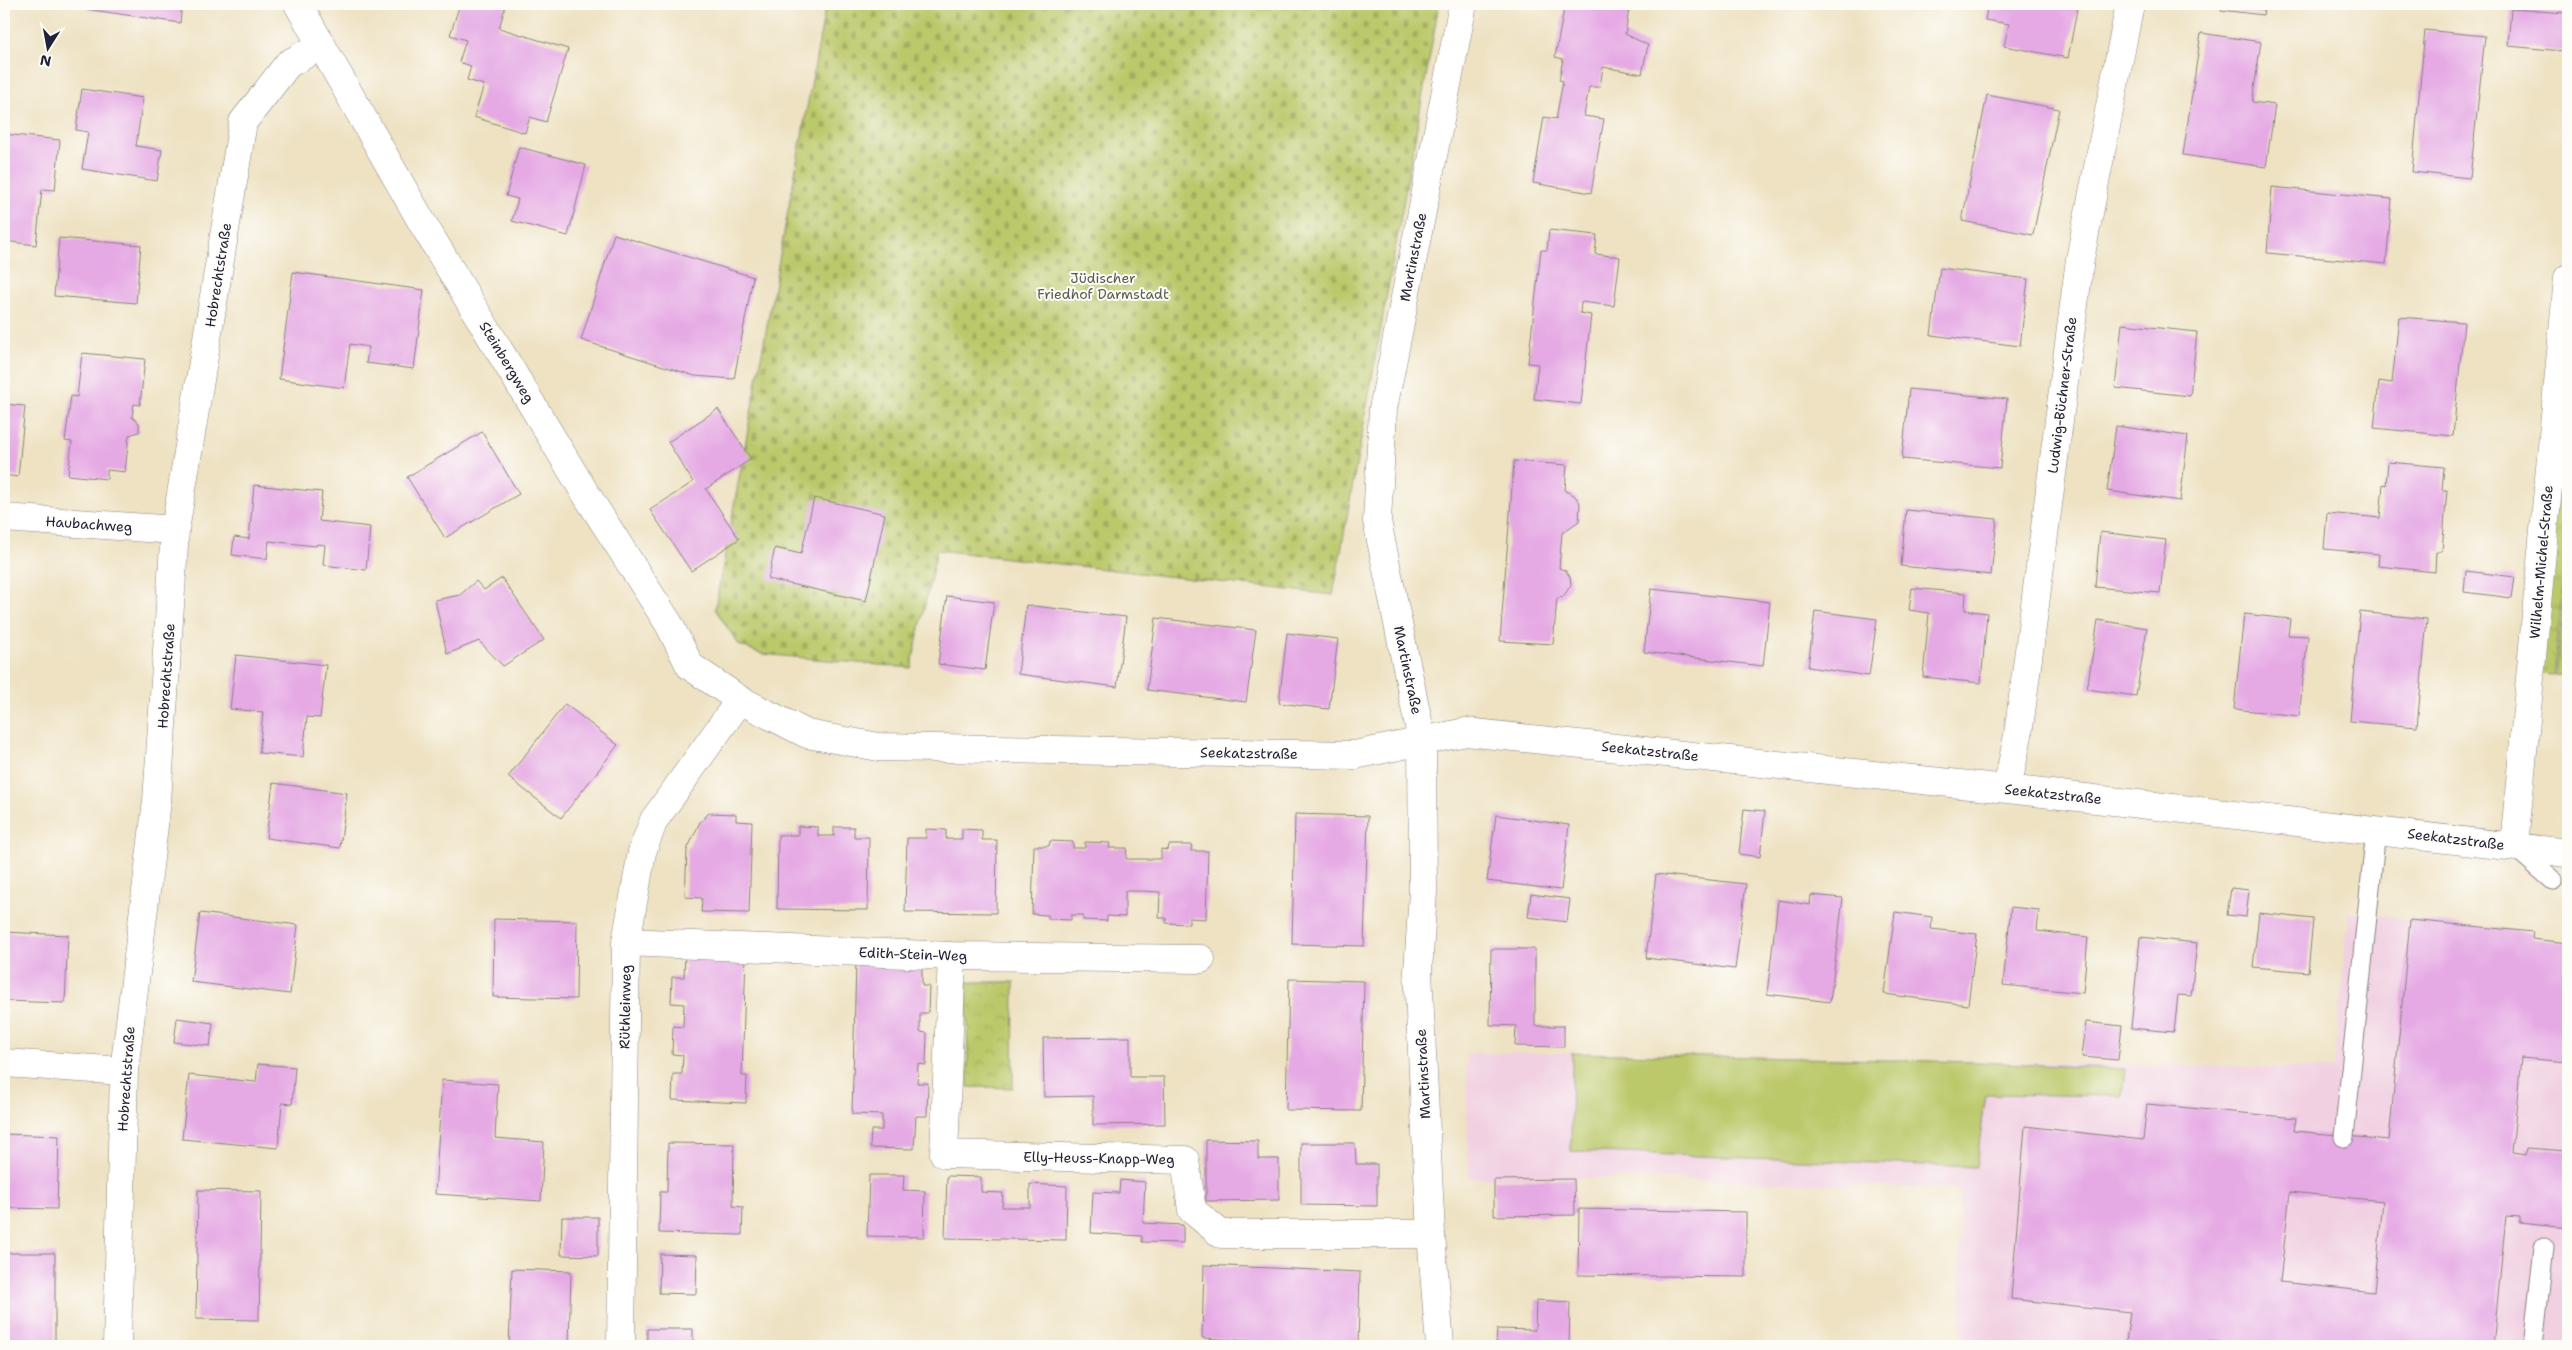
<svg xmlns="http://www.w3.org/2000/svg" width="2572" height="1350" font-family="'Shantell Sans',sans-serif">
  <defs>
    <pattern id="grass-tufts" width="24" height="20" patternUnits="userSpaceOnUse" patternTransform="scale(1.25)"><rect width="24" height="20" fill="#bbc96b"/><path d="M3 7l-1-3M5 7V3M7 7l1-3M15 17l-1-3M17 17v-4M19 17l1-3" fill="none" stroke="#a0ac5e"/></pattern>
    <pattern id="cemetery-stones" width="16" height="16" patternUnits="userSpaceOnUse" patternTransform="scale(1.25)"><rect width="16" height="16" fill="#bbc96b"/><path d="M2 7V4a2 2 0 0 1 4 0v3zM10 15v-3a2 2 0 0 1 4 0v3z" fill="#a0ac5e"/></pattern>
    <pattern id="park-crowns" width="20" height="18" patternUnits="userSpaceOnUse" patternTransform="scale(1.25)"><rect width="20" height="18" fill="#bbc96b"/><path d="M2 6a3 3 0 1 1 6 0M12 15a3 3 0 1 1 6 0" fill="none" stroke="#a0ac5e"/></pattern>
  </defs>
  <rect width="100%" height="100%" fill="#fdfcf7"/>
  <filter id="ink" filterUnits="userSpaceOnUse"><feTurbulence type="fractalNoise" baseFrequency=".02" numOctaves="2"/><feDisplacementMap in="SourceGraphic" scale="10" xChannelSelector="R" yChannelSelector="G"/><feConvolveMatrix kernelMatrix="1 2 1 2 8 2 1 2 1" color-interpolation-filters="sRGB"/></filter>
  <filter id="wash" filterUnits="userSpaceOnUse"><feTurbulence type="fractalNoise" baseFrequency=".0096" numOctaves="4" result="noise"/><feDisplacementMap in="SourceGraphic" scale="20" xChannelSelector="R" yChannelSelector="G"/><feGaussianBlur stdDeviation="1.12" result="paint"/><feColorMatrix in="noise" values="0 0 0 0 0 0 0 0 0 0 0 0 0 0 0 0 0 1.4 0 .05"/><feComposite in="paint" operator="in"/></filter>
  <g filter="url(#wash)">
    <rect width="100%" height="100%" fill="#eee2c3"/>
    <path fill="#f1d0e2" d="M2349,911L2568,943V1346H1962L1959,1189L1642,1178H1469L1466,1053H1572L2334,1069Z"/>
    <path fill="url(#grass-tufts)" stroke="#6e7653" d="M2568,366V535L2554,675L2539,674Z"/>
    <path fill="url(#cemetery-stones)" stroke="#6e7653" d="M826,4H1439L1333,595L937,550L911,668L762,654L739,645L715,609Z
      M2568,558V675L2556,674Z"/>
    <path fill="url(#park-crowns)" stroke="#6e7653" d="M967,982H1014L1013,1088L968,1087Z"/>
    <path fill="#bbc96b" stroke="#6e7653" d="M1572,1053L1979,1062L2125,1069L2122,1096L1986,1094L1976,1167L1571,1151Z"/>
    <g id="blocks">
      <path fill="#e5a9e4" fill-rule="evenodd" d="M87,4H182L180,23L86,9Z
        M460,4H506L499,28L568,49L546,122L530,117L525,133L474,117L484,85L467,80L471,66L459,62L466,40L450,35Z
        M1565,4H1630L1625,34L1648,45L1642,74L1603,67L1600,87H1589L1584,116L1604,119L1591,193L1533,183L1544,117L1556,119L1563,81L1559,80L1563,59L1555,57Z
        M1988,4H2078L2068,58L2004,46L2009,24L1985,20Z
        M2222,4H2265L2263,15L2221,10Z
        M2511,9L2566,13L2563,51L2508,46Z
        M2425,30L2485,36L2470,178L2412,172Z
        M2201,33L2261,42L2252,102L2275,105L2266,167L2183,155Z
        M82,89L143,98L136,146L162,150L157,181L82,169L88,132L76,130Z
        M1987,95L2059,109L2033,235L1962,221Z
        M4,134L60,140L55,190L42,189L36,245L4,241Z
        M519,147L586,165L568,236L512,221L518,199L506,196Z
        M2272,187L2392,199L2386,264L2267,253Z
        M1549,230L1597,235L1595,254L1620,257L1614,306L1581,302L1580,313L1591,315L1581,404L1534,399L1538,364L1528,363L1541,250H1547Z
        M614,234L753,277L734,379L695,376L581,340Z
        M59,238L141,245L136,303L54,296Z
        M1940,268L2028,279L2020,346L1931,335Z
        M293,272L424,290L414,369L366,363L369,347L350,344L344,388L279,379Z
        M2399,317L2464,322L2453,436L2374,428L2379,381L2392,383Z
        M2122,324L2197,332L2190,396L2115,388Z
        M82,353L145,359L140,405L134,404L132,417L139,423V432L129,435L125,472L107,470V479L68,475L72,442L65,441L71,396L77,397Z
        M1909,389L2007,399L2000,468L1902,459Z
        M4,404L25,406L18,477L4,475Z
        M718,409L751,459L706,489L739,539L691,571L650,510L693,482L668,442Z
        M2116,426L2188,436L2180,501L2107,491Z
        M482,432L519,494L445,538L407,477Z
        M1514,461L1567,465L1565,491L1574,495L1580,503L1579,521L1562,533L1559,568L1566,571L1570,577L1571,585L1563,597L1557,598L1553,644L1500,641Z
        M2388,462L2444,467L2442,490H2447L2442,551H2436L2435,572L2378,566L2379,554L2324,549L2327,513L2380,518L2383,484L2386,485Z
        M254,485L322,492L319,521L370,527L366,570L323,565L325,545L317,544L316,546L269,541L267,559L232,555L234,537L249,539Z
        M814,498L885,514L866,601L768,579L775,548L801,554Z
        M1906,510L1997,519L1991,575L1901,566Z
        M2100,532L2166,540L2160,593L2095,587Z
        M2466,571L2515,577L2512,598L2464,592Z
        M502,578L544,640L503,666L479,641L447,654L435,600L460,595L476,581L484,590Z
        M1912,588L1966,593L1965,610L1987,613L1981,683L1923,677L1929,613L1909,610Z
        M1651,589L1770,602L1763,666L1644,652Z
        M947,596L994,602L985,670L938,664Z
        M1026,605L1126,617L1117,687L1018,674Z
        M1815,611L1877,619L1869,676L1808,667Z
        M2360,612L2427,619L2417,727L2350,721Z
        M2244,614L2290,619L2288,635L2308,636L2299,716L2234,709Z
        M1156,618L1256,630L1246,702L1147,690Z
        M2098,620L2147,628L2136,696L2087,689Z
        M1287,633L1338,639L1329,709L1279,703Z
        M236,655L326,665L320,718L307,717L303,757L259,753L263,712L230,709Z
        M565,704L618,745L561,818L508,777Z
        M273,783L347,793L340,848L266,838Z
        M1744,809L1765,811L1760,857L1739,854Z
        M709,813L736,814V821L752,822L749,913L701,912L702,898L685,897L687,850L700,822Z
        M1295,814L1368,816L1364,946L1292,944Z
        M1496,815L1569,825L1561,890L1487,881Z
        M798,826L818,827V836H834V827H854V837H869L868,910L777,909L778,835H798Z
        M926,829L946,830V839H962V829L982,830V840H997L996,913L905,912L907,838H926Z
        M1050,841L1073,842V848H1085V842L1110,843L1109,848H1127L1126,859H1161V849L1168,850L1169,845H1192L1191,851H1208L1206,919L1189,918V924L1166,923V918H1159L1160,892L1142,891H1125V917L1107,916V921L1083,920V915H1071V920L1048,919V915L1032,914L1034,846H1049Z
        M1656,874L1746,884L1735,969L1646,958Z
        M2231,888L2249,890L2246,917L2227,915Z
        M1531,894L1570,899L1567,922L1528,917Z
        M1811,895L1843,898L1830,1002L1767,994L1778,900L1810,905Z
        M2011,907L2039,910L2037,931L2088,937L2083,993L2003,985Z
        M1895,912L1932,917L1931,929L1977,934L1968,1005L1884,994Z
        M200,913L298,925L290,994L191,982Z
        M2259,913L2313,919L2308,972L2253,967Z
        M494,919L577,921L576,999L493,997Z
        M2410,920L2533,932L2532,939L2568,943V1062L2521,1058L2512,1153L2525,1155L2526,1148L2568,1151V1228L2519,1223V1217L2506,1216L2493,1346H2314L2275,1342L2274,1346H2221V1342L2203,1341L2202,1346H2150L2126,1342L2130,1312L2011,1299L2025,1126L2143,1140L2147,1104L2296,1118L2294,1131L2389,1140ZM2290,1192L2383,1201L2374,1292L2280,1282Z
        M4,932L68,935L65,1003L4,1001Z
        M2140,937L2197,943L2191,996L2178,995L2174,1032L2131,1028Z
        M1491,949H1535V1026H1564V1047L1515,1046L1516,1026L1490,1025Z
        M685,953L746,955L742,1076H747L746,1103L672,1100L673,1074H682L683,1055L672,1054L673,1026L683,1027L684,1004L671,1003L672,977H684Z
        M856,962L922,964V986H929L928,1013H920V1032L927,1033L926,1065L918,1064L917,1083H928L927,1116H916L914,1149L870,1148L871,1130H882V1115L852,1114Z
        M1289,979L1364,981L1361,1111L1286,1110Z
        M177,1018L213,1023L210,1046L174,1042Z
        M2086,1022L2122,1026L2118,1060L2082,1057Z
        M1130,1037V1077H1164L1165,1124L1093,1125V1096L1044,1097L1043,1038Z
        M258,1064L295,1067L292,1104L282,1103L278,1148L182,1139L189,1075L256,1082Z
        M442,1080L498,1084L495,1138L544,1142L541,1201L435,1194Z
        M4,1134L59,1136L57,1209L4,1208Z
        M1206,1140L1258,1141V1159H1279V1200L1206,1201Z
        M668,1143L734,1144L733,1206L743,1207L742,1235L659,1233L660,1192H667Z
        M1301,1143H1355L1356,1164H1377V1206L1301,1205Z
        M869,1175H904L903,1190L925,1191L924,1237L867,1236Z
        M947,1176L981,1177V1192L1003,1193L1002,1207H1030V1184L1067,1186L1066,1240L945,1238Z
        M1574,1179L1575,1215L1494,1216V1180Z
        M1120,1180L1145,1182L1143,1223L1183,1225V1243L1142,1242V1236L1091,1233L1093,1192L1119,1193Z
        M198,1190L261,1191L259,1320L196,1319Z
        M1579,1209L1746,1212V1277L1578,1275Z
        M562,1217H598V1256L561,1255Z
        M4,1253H55V1346H4Z
        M660,1254L697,1255L696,1294L659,1293Z
        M1204,1265L1360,1272L1358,1346H1286V1343L1202,1338Z
        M512,1269L571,1271L569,1346H509Z
        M1536,1300L1570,1302L1569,1346H1496L1497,1329L1535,1330Z
        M647,1329H693V1346H647Z"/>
    </g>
  </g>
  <g filter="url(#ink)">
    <use href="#blocks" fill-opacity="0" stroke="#88827f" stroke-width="1"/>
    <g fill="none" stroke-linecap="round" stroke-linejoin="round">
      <g stroke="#88827f" stroke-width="21">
        <path id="service" d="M2514,846L2553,880
          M2344,1137L2376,830
          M2533,1346L2544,1247"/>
      </g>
      <g stroke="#88827f" stroke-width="29">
        <path id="minor" d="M298,4L423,224L584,491L669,624L690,666L740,700L807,734L879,747L1355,755L1466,732L2007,789L2568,853
          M4,518L175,530
          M2007,789L2018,735L2080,259L2130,4
          M2514,846L2568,278
          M626,942L952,956L1201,959
          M952,956L944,1154L1185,1160L1192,1210L1221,1234H1431
          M4,1063L124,1071
          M117,1346L124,1071L157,801L175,530L243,122L288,64L322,45
          M621,1346L626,942L642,852L654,820L740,700
          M1440,1346L1431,1234L1418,972L1423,891L1422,741L1377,521L1383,409L1463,4"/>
      </g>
      <use href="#service" stroke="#fff" stroke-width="19"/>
      <use href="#minor" stroke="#fff" stroke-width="28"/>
    </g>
  </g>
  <g text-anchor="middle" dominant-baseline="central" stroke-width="4" stroke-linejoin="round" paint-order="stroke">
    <g font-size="14" fill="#22223b" stroke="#fdfcf7">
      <text transform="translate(1413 257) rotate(-79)">Martinstraße</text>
      <text transform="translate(218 275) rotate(-81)">Hobrechtstraße</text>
      <text transform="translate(507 362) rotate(59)">Steinbergweg</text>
      <text transform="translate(2062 395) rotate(-83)">Ludwig-Büchner-Straße</text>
      <text transform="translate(89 524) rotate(4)">Haubachweg</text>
      <text transform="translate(2541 562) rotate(-85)">Wilhelm-Michel-Straße</text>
      <text transform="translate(1408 670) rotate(78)">Martinstraße</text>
      <text transform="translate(166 676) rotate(-86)">Hobrechtstraße</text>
      <text transform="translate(1650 751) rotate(6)">Seekatzstraße</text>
      <text transform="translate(1249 753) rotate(1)">Seekatzstraße</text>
      <text transform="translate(2053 794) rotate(6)">Seekatzstraße</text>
      <text transform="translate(2456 839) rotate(7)">Seekatzstraße</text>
      <text transform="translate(913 954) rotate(2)">Edith-Stein-Weg</text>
      <text transform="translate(625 1007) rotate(-89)">Rüthleinweg</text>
      <text transform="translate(1423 1074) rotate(-93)">Martinstraße</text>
      <text transform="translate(126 1079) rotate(-86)">Hobrechtstraße</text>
      <text transform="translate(1099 1158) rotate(1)">Elly-Heuss-Knapp-Weg</text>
    </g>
    <g font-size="14" fill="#585c4c" stroke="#fdfcf7">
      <text x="1103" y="278">Jüdischer<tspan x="1103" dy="16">Friedhof Darmstadt</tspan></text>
    </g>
  </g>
  <rect width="2572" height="1350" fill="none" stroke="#fdfcf7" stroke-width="20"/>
  <g transform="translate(48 48) rotate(191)" stroke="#fdfcf7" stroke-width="4" paint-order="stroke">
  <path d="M0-4L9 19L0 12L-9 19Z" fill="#22223b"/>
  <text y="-8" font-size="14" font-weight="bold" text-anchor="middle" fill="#22223b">N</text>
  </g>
</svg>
